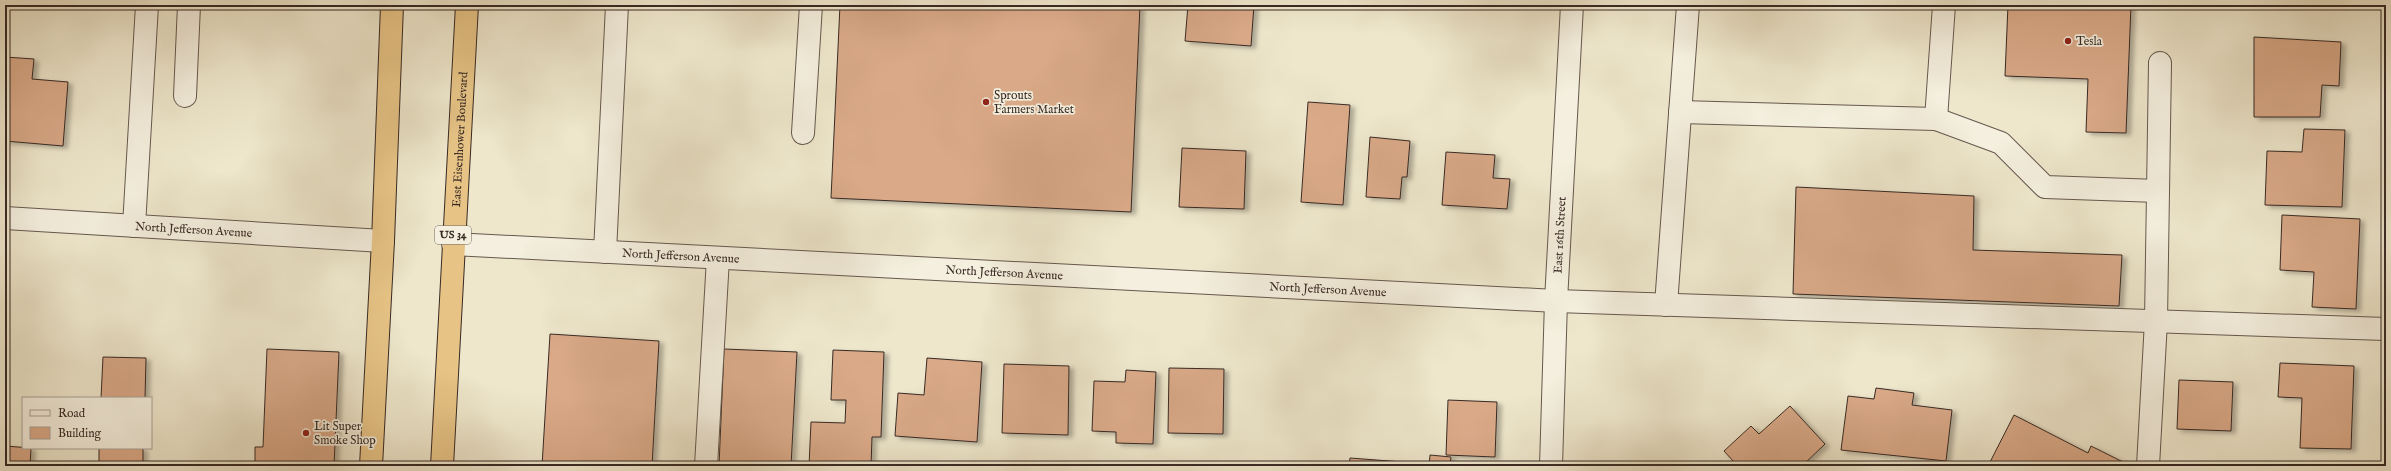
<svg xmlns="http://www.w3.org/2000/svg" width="2391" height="471" font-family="'IM FELL English',serif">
  <defs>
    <filter id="shadow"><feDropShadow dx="4.5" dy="2.5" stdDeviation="2" flood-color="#0004"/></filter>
  </defs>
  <rect width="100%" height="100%" fill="#eee7cc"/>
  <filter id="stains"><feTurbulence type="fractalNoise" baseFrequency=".005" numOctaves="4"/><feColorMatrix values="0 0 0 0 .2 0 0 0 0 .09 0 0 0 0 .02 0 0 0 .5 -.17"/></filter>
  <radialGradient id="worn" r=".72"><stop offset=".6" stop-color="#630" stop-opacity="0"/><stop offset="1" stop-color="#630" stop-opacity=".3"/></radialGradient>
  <path fill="#d9a988" stroke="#382924" filter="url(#shadow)" d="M840,5H1140L1131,212L831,198Z
    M1188,5H1254L1251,46L1185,41Z
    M2008,5H2131L2126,133L2086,132L2088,79L2005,76Z
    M2254,37L2341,42L2339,86L2322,85L2320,117H2254Z
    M5,57L34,59L32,79L68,82L63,146L5,141Z
    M1308,102L1350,105L1343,205L1301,202Z
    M2304,129L2345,130L2342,207L2265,205L2267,151L2302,152Z
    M1370,137L1410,141L1407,177H1402L1400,199L1366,197Z
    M1182,148L1246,151L1244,209L1179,207Z
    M1446,152L1495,155L1493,178L1510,179L1507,209L1442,205Z
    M1796,187L1974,196L1973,250L2122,255L2119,306L1793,294Z
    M2282,215L2360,219L2356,309L2312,307L2314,272L2280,270Z
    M550,334L659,341L652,466H542Z
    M267,349L339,352L334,466H255V447H263Z
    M724,349L797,352L791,466H719Z
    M833,350L884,352L881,437H872L871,466H809L811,422L845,423L846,400H831Z
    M103,357L146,358L145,398H101Z
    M927,358L982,362L977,442L895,436L898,393L924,395Z
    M2280,363L2354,366L2351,449L2300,448L2302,398L2278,397Z
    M1004,364L1069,366L1068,435L1002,433Z
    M1169,368L1224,369L1223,434L1168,433Z
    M1126,370L1156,372L1153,444L1116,443V432L1092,431L1094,381L1125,382Z
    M2179,380L2233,382L2231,431L2177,429Z
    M1876,388L1914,393L1912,405L1952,410L1946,461L1841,450L1848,396L1874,399Z
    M1448,400L1497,402L1495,457L1446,455Z
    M1790,406L1825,444L1802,466H1732L1734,462L1724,451L1751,426L1759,434Z
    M2014,415L2088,453L2091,446L2127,464V466H1988Z
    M5,446L31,448L30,466H5Z
    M99,448H143V466L99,465Z
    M1430,455L1451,457L1450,466H1429Z
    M1350,458L1416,463V466H1349Z
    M985,463L1027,464V466H985Z"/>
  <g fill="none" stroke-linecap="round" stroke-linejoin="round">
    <g stroke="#66584e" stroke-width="24">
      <g id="minor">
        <path d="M185,96L189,5"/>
        <path d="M1680,112L1936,119L2001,143L2045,187L2158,191"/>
        <path d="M1936,119L1944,5"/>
        <path d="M803,133L811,5"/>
        <path id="s1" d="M5,218L383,241"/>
        <path d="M134,226L147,5"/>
        <path id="s2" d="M453,244L1556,301L2386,329"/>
        <path d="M605,252L617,5"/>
        <path d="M1666,305L1688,5"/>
        <path d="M706,466L718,258"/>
        <path id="s3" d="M1551,466L1556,301L1572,5"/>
        <path d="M2148,466L2156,321L2160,63"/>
      </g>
    </g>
    <g stroke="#382924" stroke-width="24">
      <g id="highway">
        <path d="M371,466L383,241L392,5"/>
        <path id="s4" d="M442,466L467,5"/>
      </g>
    </g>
    <use href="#minor" stroke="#f4efde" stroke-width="22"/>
    <use href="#highway" stroke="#e7c486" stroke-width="22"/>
  </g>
  <g fill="#8f2418" stroke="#f4efde" stroke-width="1.5">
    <circle cx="2068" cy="41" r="4"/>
    <circle cx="986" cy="102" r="4"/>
    <circle cx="306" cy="433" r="4"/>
  </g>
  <g text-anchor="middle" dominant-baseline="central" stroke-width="3.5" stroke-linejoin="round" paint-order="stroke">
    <rect fill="#f4efde" stroke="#70645c" stroke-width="1" x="435" y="226" width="36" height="18" rx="3"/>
    <g font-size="11" font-weight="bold" fill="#382924">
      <text x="453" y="235">US 34</text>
    </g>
    <g font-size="12" fill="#382924" stroke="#f4efde" text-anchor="start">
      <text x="2076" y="41">Tesla</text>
      <text x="994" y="95">Sprouts<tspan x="994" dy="14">Farmers Market</tspan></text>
      <text x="314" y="426">Lit Super<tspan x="314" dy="14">Smoke Shop</tspan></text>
    </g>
    <g font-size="12" fill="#382924" stroke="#f4efde">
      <text stroke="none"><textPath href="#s4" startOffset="327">East Eisenhower Boulevard</textPath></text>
      <text stroke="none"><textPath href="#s1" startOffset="189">North Jefferson Avenue</textPath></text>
      <text stroke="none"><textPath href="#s3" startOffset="231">East 16th Street</textPath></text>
      <text stroke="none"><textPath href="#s2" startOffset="228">North Jefferson Avenue</textPath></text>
      <text stroke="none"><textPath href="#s2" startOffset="552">North Jefferson Avenue</textPath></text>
      <text stroke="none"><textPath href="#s2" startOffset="876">North Jefferson Avenue</textPath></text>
    </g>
  </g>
  <rect width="2391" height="471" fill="none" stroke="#eee7cc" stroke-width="20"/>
  <rect x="6" y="6" width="2379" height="459" fill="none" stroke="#382924" stroke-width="2"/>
  <rect x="10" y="10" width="2371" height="451" fill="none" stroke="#382924"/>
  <rect x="22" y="397" width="130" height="52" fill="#f4efde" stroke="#a9a094"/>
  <rect x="30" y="410" width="20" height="6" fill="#f4efde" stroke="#a9a094"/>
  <text x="58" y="417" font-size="12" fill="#382924">Road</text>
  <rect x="30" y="427" width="20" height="12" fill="#d9a988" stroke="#a9a094"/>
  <text x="58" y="437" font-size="12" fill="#382924">Building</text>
  <rect width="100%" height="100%" filter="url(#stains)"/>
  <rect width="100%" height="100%" fill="url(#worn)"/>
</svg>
